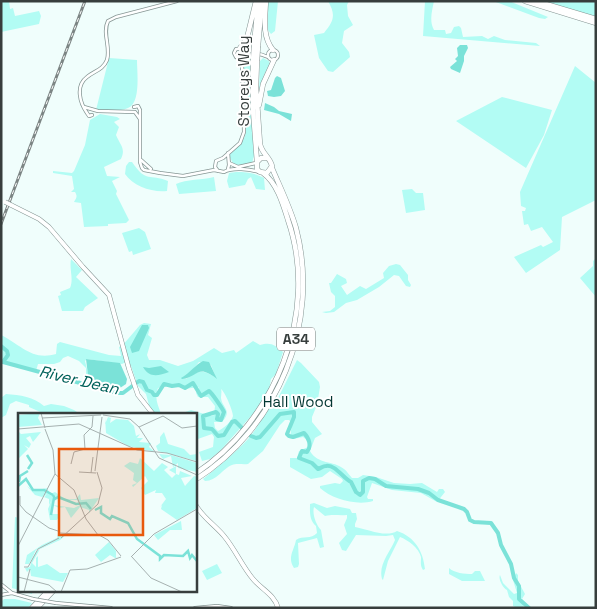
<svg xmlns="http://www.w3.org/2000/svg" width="597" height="609" font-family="'Space Grotesk',sans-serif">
  <rect width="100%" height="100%" fill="#f0fefc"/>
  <path fill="#b2fcf4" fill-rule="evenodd" d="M1,1H9L10,9L13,8L15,16L39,11L41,16L39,24L1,32Z
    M268,1H278L275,31L271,34L268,30Z
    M328,1H349L347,5L348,16L353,25L344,31L342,43L349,52L350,57L333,72L328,71L319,58L314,35L324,33C334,21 336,15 328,1Z
    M425,1H434C432,11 429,21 434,30H445L446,34L451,33L454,27L459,26L461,28L463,37L482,36L488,39L494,36L505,40L536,43L540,46L423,36Z
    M493,1H509L548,17L545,19L539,18Z
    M540,1H596V18Z
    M247,57H251L250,87L254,156L252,163L237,165L233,163L229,156C234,145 244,146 246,131L244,67Z
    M109,58L137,60C137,72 141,103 128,108C120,112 105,110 96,110Z
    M263,58L269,61L270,64L264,75L259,91L260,61Z
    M575,66L596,83V200L562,217L560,250L526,273L514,257L541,245L543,247L553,242L542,227L531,231L528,224L524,225L522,211H525L526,208L521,206L520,192Z
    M502,97L552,110L544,135L526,168L456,121Z
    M100,114L117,117L120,119L114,122L119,127L116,135C120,145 126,148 121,159L104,167L107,176L120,177L112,181L117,191L116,194L129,220L126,223L108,224V226L84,227L81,203L74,202C76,198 78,197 75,192H71L74,189L72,176L53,173V171L72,173L74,171L85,145L90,120Z
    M129,162H132C147,184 149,173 168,181L167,191C153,193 133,186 125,174L126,166Z
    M236,172C247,172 255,173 264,178L265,190L256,189L251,177L248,179L245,185L229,188L227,181L229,173Z
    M214,177L216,191L179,194L176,184C186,179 203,180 214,177Z
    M412,189L416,193H423L425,210L406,213L402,190Z
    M139,228L145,232L151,249L133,255L132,251L129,252L122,233Z
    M596,258V297L580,278L593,266V261Z
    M71,259L82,270L76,277L98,298L85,307L83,311H62L58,296L61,295L60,292L70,288C74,279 69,269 71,259Z
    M396,264L400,265L408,275V280L411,285L410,287L406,286L399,276L394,275L379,287L357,300L346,303L334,312L326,313L322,312L330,311L335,307V296L331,292L329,283H331L337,274L346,279L347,283L341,286L347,295L360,286L366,289L384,278L383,273L389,266Z
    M144,323L151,324L148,335L152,338L147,355L149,360H160L178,366L193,361L214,348L222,353L234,350L236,353L253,341L260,345C271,342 275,345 283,352L276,374L271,379L269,390L259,407L220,451L210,459L202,461L199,452L213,447L214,437L212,434L195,440V414H180L191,410L211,416L214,415L215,406L208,397H198L196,393L199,388L198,387L185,389L173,384L158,388C154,398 158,405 161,414H153L150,409L146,394L138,386L131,366L128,361L122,364L87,359L85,361L89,377L86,376V368L79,361L68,356L63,358L60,362L54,364H38L36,371L1,363V335C21,345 32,361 56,354L57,344L60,342L109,355L121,356L119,347L122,346L140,325ZM199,362L211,365L216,378C203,369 199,370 186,379L182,378L190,373ZM221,389C225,392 233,411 233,416C232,421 223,429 218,431L215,428L214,422H222C233,410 222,408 221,398C221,395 222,392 221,389Z
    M297,360L301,363L319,382L320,387L317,405L312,417V422L322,434L315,438L310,451C318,465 333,460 344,469C347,471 349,475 352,478H358L363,475L376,477L394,483L410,484L422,483L437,492L439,489H443L445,492L437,502L421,493L392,490L372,483L367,497L368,499H373V501C357,506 332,499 320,488V486L335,483L340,484L343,481L342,479L330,471L322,477L311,479L290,467V458H297L299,451L308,447L307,440L303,437L293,439L290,438L292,423L289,420H285L280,425L263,451L248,464C243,465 237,463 232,465C222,469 217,481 205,481L203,479C219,466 234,454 248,439C257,430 270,403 278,398Z
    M6,394C20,395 34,397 44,406L51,404L64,406L74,410L80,414H45L29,407V405L16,401L10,404L6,415L1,418V398Z
    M314,503L327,508L335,506L350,509L352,513H356L357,519L355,524V527C367,529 386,538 397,531C415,537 423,551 425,569L423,570C420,565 421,563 421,557C419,548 408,540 400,537L388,561L383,580L382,579C378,565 390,552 395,540L393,535L386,536L356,535L346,551L342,550L339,543L347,534L344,525L347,518V515C339,516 334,514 325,516L314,507C312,514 316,525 321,530L324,547L320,548L317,538L298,543L299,564L298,567L294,568C287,557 294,551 296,540C303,535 311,540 317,533L316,526C309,520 310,512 310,504Z
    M15,517L19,518V590H33L32,594L12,588Z
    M217,564L222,573L207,580L202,571Z
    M449,568C454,573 465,574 472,574L475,571H480L485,581H462L449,574Z
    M516,573L518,575V581L525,594L522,599L523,606L526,608H517L513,606V601L509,597L507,590C503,588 498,579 500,575L503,583L514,594L517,593L513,580Z
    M4,599H15L32,603L28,608H1V602Z"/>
  <path fill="#7be2d8" d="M460,45H467L468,48L464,56V61L460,73L451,69L450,67L457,61L455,59L458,56L457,48Z
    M277,76L281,78L285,91L281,96L274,97L268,96L267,91L271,90L275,78Z
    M265,103L274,107L279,111L292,114L291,121L279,114L264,110Z
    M142,325H148L149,328L139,351L132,353L130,347Z
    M86,359L120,363L127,379L126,384L120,388L91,379L88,375Z
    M203,361L209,362L217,379C197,363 199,377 182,379L181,378C190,373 196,364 203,361Z
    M161,366L169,372C158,376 149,378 143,367L149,368Z"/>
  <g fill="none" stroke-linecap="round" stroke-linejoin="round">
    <path stroke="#7be2d8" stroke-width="4" d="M1,346L7,351L8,355L3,362L117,393H123L139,381L143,382L147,390L152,392L154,395H157L164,384L172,386L179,385L185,388L193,383L201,396L209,391C212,393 222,408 224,412L221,420L217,419L218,414L216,412L203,416L204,428L212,429L218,436L224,435L232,422L235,421L242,428
      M251,436L256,438L260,437L280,414L294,412V417L287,434L289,436L293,437L304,433C309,438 312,446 307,452L302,451L299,458L312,463L318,469C321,468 323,466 326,466C335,464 343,478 351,482L356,492L360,495L363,492V481L369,478L375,479L386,486L418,489L429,493L438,500L464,509L467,512L470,520L474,522L491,523L498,533L501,545L511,564L514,578L519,586V599L529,608"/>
    <g stroke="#869694" stroke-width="4">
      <path id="minor" d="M268 55a5 5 0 1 1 10 0a5 5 0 1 1-10 0Z
        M243,57C252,52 260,53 268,57
        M84,107L98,111L135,112L140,119
        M134,107L138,106L140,110
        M140,110V162L142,168
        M87,113C80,103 75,86 87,77C94,71 103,70 107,60C111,47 102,33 108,21L116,17L177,1
        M87,113L89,116L92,115
        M228,153L229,165L228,169
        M141,160L151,169
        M229,163L238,167L256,163
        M142,168L144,170L160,173L183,176L214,170L224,172C232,167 250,169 259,172
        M218,171L215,167L216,161L223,158L240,143L244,132L242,63L245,53L242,49H236L234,53L236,57L239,59L243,57
        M2,585L12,593
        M1,595L12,593L33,599
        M56,603L111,608
        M195,608L217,606L231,608"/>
    </g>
    <g stroke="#869694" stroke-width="5">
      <path id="major" d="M11,205L39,219L49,227L83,267L109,295L129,369L138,395L153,414
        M195,504C202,517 215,525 224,536C235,549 242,566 253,579C261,589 275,595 278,608"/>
    </g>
    <g stroke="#869694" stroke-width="5.5">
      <path id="highway" d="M266,1C265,18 262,37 273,50
        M525,1L596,23
        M536,1L596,19
        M254,46L258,3
        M258,46L262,1
        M240,48L247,38L256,1
        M253,61V110L257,162
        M257,61L256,87L260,144C262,154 270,157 272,166L267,173L260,172L257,169V162L261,158H266
        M259,105L263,84L274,60
        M195,474C275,421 320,313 288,220C283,204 277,183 263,173
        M195,480C278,428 321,323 296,228C290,207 280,187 272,168
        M32,608L49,590
        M37,608L54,590"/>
    </g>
    <use href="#minor" stroke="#fff" stroke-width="2.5"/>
    <use href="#major" stroke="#fff" stroke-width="4"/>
    <use href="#highway" stroke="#fff" stroke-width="4.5"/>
    <g stroke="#7c8584" stroke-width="3">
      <path id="rail" d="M1,224L85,1"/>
    </g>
    <use href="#rail" stroke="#fff" stroke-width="1" stroke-dasharray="4" stroke-linecap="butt"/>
    <g stroke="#869694" stroke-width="4" stroke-linecap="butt">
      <path id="minor-bridge" d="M33,599L56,603"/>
    </g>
    <g stroke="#869694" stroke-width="5" stroke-linecap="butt">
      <path id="major-bridge" d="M5,202L11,205"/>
    </g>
    <g stroke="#869694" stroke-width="5.5" stroke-linecap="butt">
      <path id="highway-bridge" d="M253,61L254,46
        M257,61L258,46"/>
    </g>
    <use href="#minor-bridge" stroke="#fff" stroke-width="2.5"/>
    <use href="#major-bridge" stroke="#fff" stroke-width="4"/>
    <use href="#highway-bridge" stroke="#fff" stroke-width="4.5"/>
  </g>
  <g text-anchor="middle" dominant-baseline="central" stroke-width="4" stroke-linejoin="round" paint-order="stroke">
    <rect fill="#fff" stroke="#737877" stroke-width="1" x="277" y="327.5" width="38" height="23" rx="4"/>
    <g font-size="14" font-weight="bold" fill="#373e3d">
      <text x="296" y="339">A34</text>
    </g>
    <g font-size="15" fill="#373e3d" stroke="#fff">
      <text transform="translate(243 81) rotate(-90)">Storeys Way</text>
    </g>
    <g font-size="15" fill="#023632" stroke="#fff">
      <text x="298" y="401">Hall Wood</text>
    </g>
    <g font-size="16" font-style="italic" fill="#01615a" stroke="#fff">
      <text transform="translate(79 380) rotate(13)">River Dean</text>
    </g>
  </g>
  <g transform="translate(18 413)">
    <rect width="179" height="179" fill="#f0fefc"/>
    <path d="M22,0L20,5L24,12L0,14V2ZM87,4V11L90,4L93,5L92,10L98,6L110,7L116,13L118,23L122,21L119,25H125L121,29L133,30L131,34L137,39L110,33L88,20ZM0,18L3,21L23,19L15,29L12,23L8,25L13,31L11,35L6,32L10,36L0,46ZM146,19L150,31L166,36L172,42L179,41V48L140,38L138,33L142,30V24ZM141,41L153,42L179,50V59L160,55V50L155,54L153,43L145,46ZM122,45L136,58L144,50L150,54L146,57L154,65L158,61L151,57L158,53V61L161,62L162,58L174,63L163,65L167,73L176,63L179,64V95L159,107L143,96L144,92L142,94L148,86L144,80H137L138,77L127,82L123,75L130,68L127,63L115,74L114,72L119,70L115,67L116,60L106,53L112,49L120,51ZM9,73L16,78L29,75L32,81L37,79L47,86H58L62,81L63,87L81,85L71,100V97L62,94L53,105L47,94L41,95L35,92L56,95L62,92L59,87L36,86L33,101H42L39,107H32L30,96L34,86L31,92V86L26,84L29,81L24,84L17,82ZM163,108L164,117H152L140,127L136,122ZM40,121H46L43,125L47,121H49L42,127L22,136L14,150L18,154V145L20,143V154L29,151L42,160H50L45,169L13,163L12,156L9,159L7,155L12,154L14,146L18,139L23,135L42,126L18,137L11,151H7L9,142L24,132L39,125ZM91,129L98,138V145L102,143L97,145L92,142L83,149L77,142Z" fill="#b2fcf4"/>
    <path fill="none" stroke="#7be2d8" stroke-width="2.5" d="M9,42L14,50L10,56M1,69L2,63L10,58M0,73L8,66L15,77H26L35,82M35,82L37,86L40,84L58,91L68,90L73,96M77,97L83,94V100L92,106L94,103L110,110L119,126L142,143V146L146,142L165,143L170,138L172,145L174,142L179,148M33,102L36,85"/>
    <path fill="none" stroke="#a6b1b0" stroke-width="1" d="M23,0L27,15M85,2L112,6L121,14L145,3L164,15L179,13M24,5L83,2M121,14L141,45L179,62M0,16L61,11L119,37L149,40L179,49M27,16L35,37L37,61L56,77L68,106L80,122M53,51L56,39L67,36L66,22L74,14L75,3M77,58L84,4M61,59L78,60M73,60L75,44M2,83V92L8,99L31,115L40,118M41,120L79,122M81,122L90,127L103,143M43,125L80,91L84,75L79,59M0,133L37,61M113,144L136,121L179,96M114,144L133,165L164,179M6,154H10L20,136L41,125M0,164L31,172L39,179M6,179L12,156M43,179L52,157L69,156L103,144"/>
    <path fill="#e8590c" fill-opacity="0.15" stroke="#e8590c" stroke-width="2.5" d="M41,36H125V122H41Z"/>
    <rect width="179" height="179" fill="none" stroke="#373e3d" stroke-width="2.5"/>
  </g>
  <rect width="597" height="609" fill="none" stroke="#373e3d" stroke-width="5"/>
</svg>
